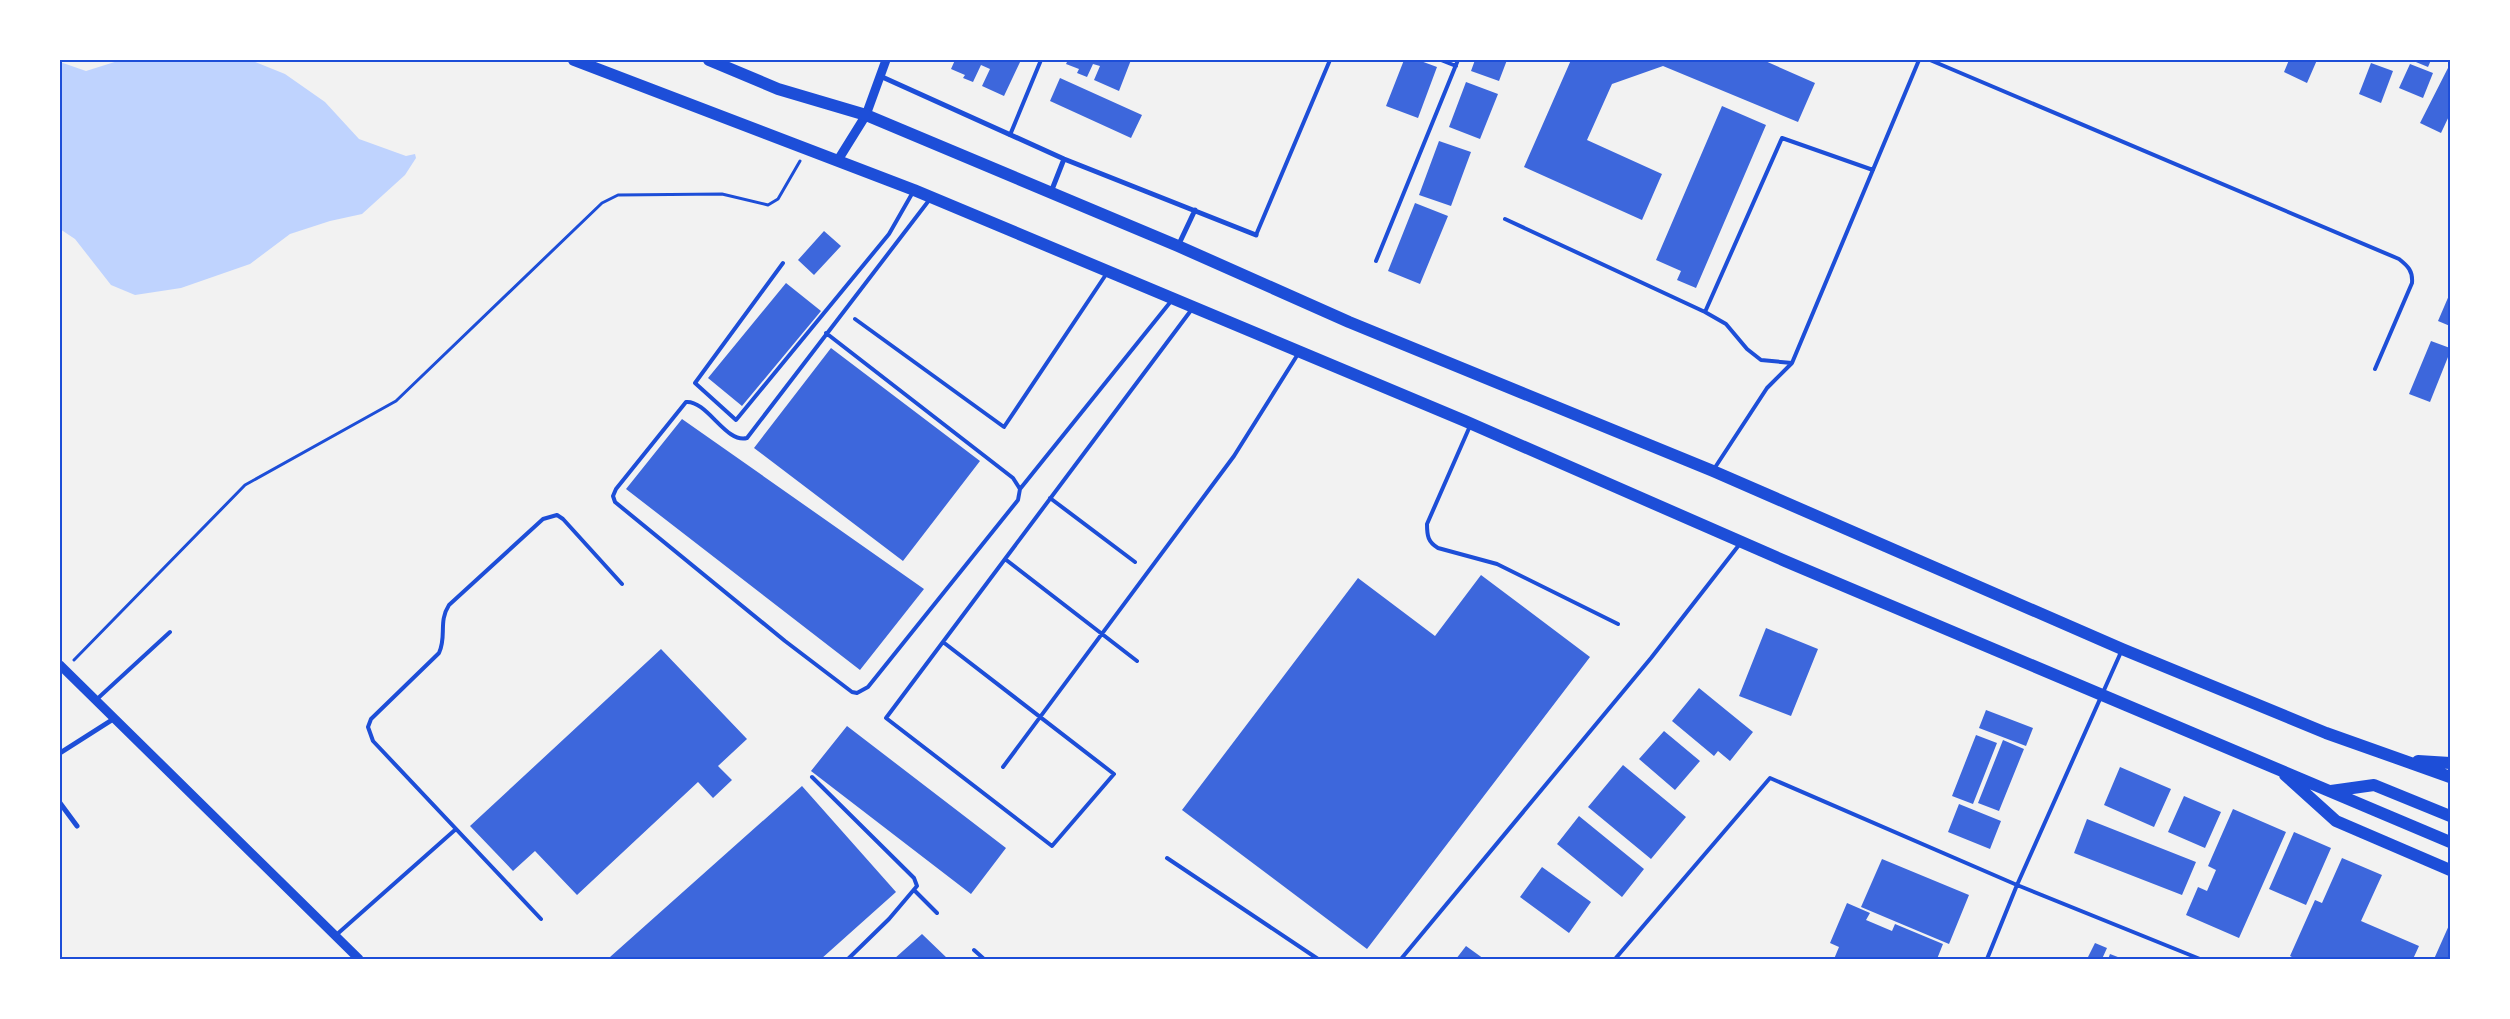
<svg xmlns="http://www.w3.org/2000/svg" width="2510" height="1019" font-family="'PT Sans Narrow',sans-serif">
  <rect width="100%" height="100%" fill="#f2f2f2"/>
  <path fill="#bfd3fe" d="M121,60H250L285,74L325,102L359,139L406,156L415,154L416,158L405,175L362,214L330,221L290,234L250,264L181,288L135,295L111,285L75,239L60,229V62L86,71Z"/>
  <path fill="#3d67dc" d="M955,60H1021L1004,96L982,86L990,69L981,65L973,82L963,78L965,75L951,69Z
    M1068,60H1131L1119,91L1094,80L1100,66L1093,64L1087,77L1077,73L1079,69L1066,64Z
    M1404,60H1418L1437,67L1418,118L1386,106Z
    M1475,60H1507L1499,81L1471,71Z
    M1571,60H1763L1815,83L1798,122L1663,66L1612,84L1587,140L1662,174L1642,220L1524,167Z
    M2289,60H2317L2307,83L2284,72Z
    M2411,60H2431L2428,67Z
    M2371,63L2393,71L2381,103L2359,94Z
    M2410,64L2433,73L2423,98L2399,88Z
    M2450,64V114L2441,133L2420,123Z
    M1060,78L1142,115L1131,138L1050,101Z
    M1466,82L1498,94L1480,139L1449,127Z
    M1722,106L1766,125L1696,288L1677,280L1681,271L1656,260Z
    M1439,141L1471,152L1451,206L1419,195Z
    M1415,203L1448,216L1420,284L1388,271Z
    M824,231L841,246L814,275L798,260Z
    M786,283L821,311L742,406L708,378Z
    M2450,293V326L2438,321Z
    M2431,341L2450,348V352L2430,402L2409,394Z
    M831,348L980,461L903,561L754,448Z
    M682,419L924,589L860,670L626,489Z
    M1481,575L1590,657L1367,949L1182,810L1358,578L1435,636Z
    M1766,628L1818,649L1791,716L1739,696Z
    M661,649L747,739L718,766L732,780L713,798L698,782L577,895L535,851L513,871L470,826Z
    M1699,688L1753,732L1730,761L1718,751L1714,756L1672,721Z
    M1986,710L2033,728L2026,746L1979,728Z
    M847,726L1006,848L971,894L811,771Z
    M1664,731L1700,761L1675,790L1639,759Z
    M1976,735L1997,743L1973,804L1952,796Z
    M2003,740L2024,749L1999,811L1978,803Z
    M1623,765L1686,817L1651,859L1588,807Z
    M2120,767L2171,789L2154,827L2104,805Z
    M802,786L896,892L821,959L610,957Z
    M2184,796L2221,812L2205,848L2168,832Z
    M1959,804L2001,821L1990,849L1948,832Z
    M2233,809L2286,832L2239,938L2186,915L2198,887L2207,891L2216,870L2208,866Z
    M1579,816L1644,869L1622,897L1557,844Z
    M2087,819L2196,862L2182,895L2074,853Z
    M2294,832L2331,848L2306,905L2269,889Z
    M2342,858L2382,875L2361,921L2419,946L2413,959H2296L2290,956L2315,900L2322,903Z
    M1882,859L1969,895L1949,944L1861,907Z
    M1542,867L1591,902L1569,933L1520,897Z
    M1847,903L1870,913L1866,920L1892,931L1895,924L1943,944L1937,959H1834L1839,947L1830,943Z
    M2450,923V959H2434Z
    M922,934L948,959H894Z
    M2095,943L2107,948L2102,959H2087Z
    M1466,946L1484,959H1456Z
    M2110,954L2123,959H2108Z"/>
  <g fill="none" stroke-linecap="round" stroke-linejoin="round">
    <path stroke="#1d4ed8" stroke-width="3" d="M74,660L245,485L396,401L602,203L618,195L722,194L768,205L778,199L800,161"/>
    <path stroke="#1d4ed8" stroke-width="4" d="M1441,60L1456,66
      M1930,60L2399,259C2408,266 2413,271 2412,283L2375,369
      M1010,135L1041,60
      M1505,219L1705,312L1726,324L1747,349L1761,360L1792,363
      M1256,235L1330,60
      M1376,261L1458,60
      M783,263L695,383L736,420L889,234L913,192
      M1705,312L1782,138L1873,170
      M855,319L1004,427L1107,273
      M826,333L1013,478L1020,489L1018,500L868,687L857,693L852,692L785,641L615,502L613,496L616,489L686,402C707,400 726,444 747,438L930,199
      M1470,426L1427,524C1427,536 1428,542 1438,548L1497,564L1618,624
      M1714,469L1767,388L1792,363L1919,60
      M1020,489L1172,300
      M1050,498L1135,562
      M1005,559L1137,661
      M943,642L1114,774L1052,846L886,718C988,582 1090,445 1192,309
      M96,700L170,632
      M1003,767L1234,456L1298,354
      M812,777L914,878L917,886L889,919L848,959
      M1167,858L1318,959
      M915,891L937,913
      M541,919L373,741L368,727L371,719L439,653C447,636 438,622 449,605L543,519L557,515L563,519L622,584
      M335,936L456,829
      M974,950L984,959
      M1401,959L1651,658L1739,545
      M1615,959L1770,778L2017,885L2200,959
      M1987,959L2017,885L2121,652"/>
    <path stroke="#1d4ed8" stroke-width="5" d="M880,76L1064,159L1256,235
      M1051,192L1064,159
      M1178,246L1195,210
      M60,753L115,718
      M60,803L77,826"/>
    <path stroke="#1d4ed8" stroke-width="9" d="M838,160L866,115L886,60
      M60,665L359,959"/>
    <path stroke="#1d4ed8" stroke-width="12" d="M574,60L914,190L1465,421L1785,561L2450,842
      M709,60L778,89L866,115L1178,246L1349,322L1713,471L2122,649L2326,733L2450,777
      M2418,761L2450,763
      M2285,775L2336,821L2450,870
      M2331,791L2374,785L2450,816"/>
  </g>
  <rect width="2510" height="1019" fill="none" stroke="#ffffff" stroke-width="122"/>
  <rect x="61" y="61" width="2388" height="897" fill="none" stroke="#1d4ed8" stroke-width="2"/>
</svg>
